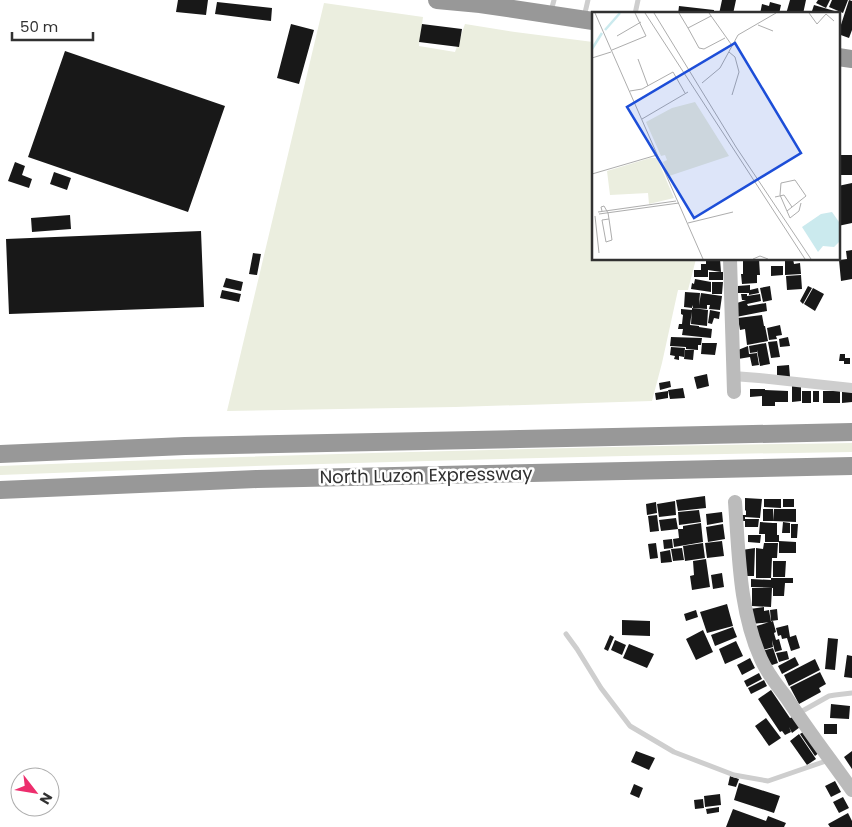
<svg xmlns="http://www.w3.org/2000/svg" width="852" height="827" font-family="Poppins,sans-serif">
  <rect width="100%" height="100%" fill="#fff"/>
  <path fill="#ebeedf" d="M324,3L423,17L419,46L455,52L465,24L515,32L593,42V259H696L688,290H678L662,363L652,401L455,407L227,411Z
    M852,443V452C568,456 284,464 0,475V466C284,454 568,447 852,443Z"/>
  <path fill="#181818" d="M178,0H208L206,15L176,12Z
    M722,0H736L733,14H719Z
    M790,0H806L803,14H786Z
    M818,0H830L826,8L816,3Z
    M832,0H848L843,13L829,7Z
    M849,0L852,1V30L849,38L838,34Z
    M217,2L272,8L271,21L215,14Z
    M770,2L781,5L779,14H760L762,4L769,6Z
    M814,5L838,12L837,14H811Z
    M679,6L714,10V14H678Z
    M291,24L314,30L299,84L277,78Z
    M422,24L462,29L459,47L419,42Z
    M65,51L225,106L188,212L28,157Z
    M838,155H852V175H838Z
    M15,162L25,166L22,175L32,179L29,188L8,181Z
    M54,172L71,178L67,190L50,184Z
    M852,183V223L838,226V186Z
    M70,215L71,229L32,232L31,218Z
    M201,231L204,307L9,314L6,239Z
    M852,250V279L841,281L839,260L847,259L846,251Z
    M253,253L261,254L257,275L249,274Z
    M706,259H720L721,272L708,270V277H694V270H701V264H706Z
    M743,259H759L760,275H757V283L742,284L741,274H743Z
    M771,259H793L794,264L800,263L801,274L785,275V261H771Z
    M771,266H783V275L771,276Z
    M709,272H723V280H709Z
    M801,275L802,289L787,290L786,276Z
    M226,278L243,282L241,291L223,287Z
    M695,279L711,282V292L691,289L692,283L694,284Z
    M712,282H723L722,294H712Z
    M750,285V290L758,288L759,293L749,295V293H738V286Z
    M770,286L772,300L763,302L760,288Z
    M808,286L812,288L803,304L800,301Z
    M813,288L824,294L815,311L804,304Z
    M222,290L241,294L239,302L220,298Z
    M685,292L700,293L699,305L701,293L722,296L720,310L709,309L710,305H707V309L693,308L692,305V308L684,307Z
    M741,294H747V296L760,294L761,301L747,304L748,306L766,303L767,311L736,317L737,303L746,300H742Z
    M692,308L708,310L707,326L691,324Z
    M681,309L692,310L690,325L699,326V327L712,329L711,338L682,335L683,329H678L679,324H682L683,315L681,314Z
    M710,310L720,312L719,319L714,318L712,324L708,323Z
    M762,315L764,326H765L768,341L747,345L745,329L740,330L738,318Z
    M780,325L782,335L776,336L777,339L769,340L767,328Z
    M671,337L702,338L701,345H698V350L686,349V347L670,346Z
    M788,337L790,346L780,347L779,339Z
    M777,341L780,357L771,358L768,342Z
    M702,343H717L715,355L701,354Z
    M766,343L770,364L760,366L757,350V352L750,353L749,346Z
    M748,346L749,354L757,353L759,365L752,366L750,357L738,359V350Z
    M671,347L685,348L684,357L679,356V360L674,359L675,356L670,355Z
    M685,350H694L693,360L684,359Z
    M840,354H845V358H850V364H844V361H839Z
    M789,365L790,377L777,378V366Z
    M707,374L709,386L697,389L694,377Z
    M670,381L671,387L660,390L659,383Z
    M792,384H801V401L792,402Z
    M683,388L685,398L670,399L668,390Z
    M750,389H765V390L788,391V402H775V406H762V396L750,397Z
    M668,391V398L656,400L655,393Z
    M802,391H811V403H802Z
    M813,391H819V402H813Z
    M823,391H840V403H823Z
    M842,392H852V402L842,403Z
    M705,496L706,508L678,511L676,500Z
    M745,498L762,499L760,518L745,517V519H759L758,527H745V521H738L739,515H746V511L745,510Z
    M764,499H781V508L764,507Z
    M783,499H794V507H783Z
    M675,501L676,515L659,517L657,504Z
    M656,502L657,513L647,515L646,504Z
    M763,509H773V521H763Z
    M774,509H796V522L773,521Z
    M699,510L701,522L679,525L678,512Z
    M722,512L723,522L707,525L706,514Z
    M657,515L659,531L650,532L648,516Z
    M676,518L678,529L661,531L659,520Z
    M760,522L773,523V525V523H777V535H779V542H765V534H759Z
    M783,522L790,523V533H782Z
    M701,523L703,542L674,547L673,539L679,538L678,529H683V526Z
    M723,524L725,539L708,542L706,527Z
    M791,524H798L797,538H791Z
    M748,535H761L760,543L748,542Z
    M672,539L673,548L664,549L663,540Z
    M722,541L724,556L707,558L705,543Z
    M779,541L796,542V553H779Z
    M656,543L658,558L650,559L648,544Z
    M703,543L705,558L685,561L683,546Z
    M764,543H778L777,558H772L771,578H756V548L763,549Z
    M682,548L684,560L673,561L671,549Z
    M755,548L754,576H741L742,550Z
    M670,550L672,562L661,563L660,552Z
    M706,559L710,587L692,590L690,576L694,575L693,561Z
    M773,561H786L785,577H773Z
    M722,573L724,587L713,589L711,575Z
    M771,578H793V583H785L784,596H773V588L751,587V579L771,580Z
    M752,588H772L771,607L752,606Z
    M727,604L733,626L707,633L700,612Z
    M764,607V611L769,610L771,622L751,624L750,609Z
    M777,609L778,620L771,621L770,610Z
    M696,610L698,617L686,621L684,614Z
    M622,620L650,621V636L622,635Z
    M773,621L776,632L774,633L776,640L779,639L782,650L775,652L772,640L773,647L763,650L753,627Z
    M788,625L790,637L796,635L800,648L791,651L787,638L782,639L781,635L778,636L776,628Z
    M733,627L737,637L715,646L711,635Z
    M703,630L713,652L696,660L686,639Z
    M610,635L614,637L608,651L604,649Z
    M828,638L838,639L835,670L825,669Z
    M615,640L626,645L622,655L611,650Z
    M736,641L743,656L725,664L719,649Z
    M629,644L654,654L647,668L623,658Z
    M773,648L778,663L766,667L762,651Z
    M787,651L789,659L779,662L776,653Z
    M847,655L852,656V678L844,677Z
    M795,657L799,665L782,674L778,666Z
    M750,658L755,668L742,675L737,665Z
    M815,659L820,670L789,686L784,675Z
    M820,672L826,684L819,688L821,692L799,704L790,687Z
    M759,673L762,679L747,687L744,681Z
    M764,680L767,686L751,694L748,688Z
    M771,690L790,718L793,717L800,727L792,733L789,727L791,732L785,735L782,731L780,732L758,699Z
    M831,704L850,706L849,719L830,718Z
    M766,718L781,738L769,746L755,726Z
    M824,724H837V734H824Z
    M806,730L821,751L815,756L800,734Z
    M799,734L816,759L807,765L790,741Z
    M636,751L655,758L649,770L631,762Z
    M852,751V769L844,757Z
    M730,776L739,779L736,787L728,785Z
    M835,781L841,792L831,797L825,786Z
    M739,783L780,796L774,813L734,800Z
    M634,784L643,788L639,798L630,794Z
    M720,794L721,805L705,807L704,796Z
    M843,797L849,808L839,813L833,802Z
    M703,799L704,808L695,809L694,800Z
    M719,807V812L707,814L706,809Z
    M733,809L766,821L768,816L786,823L784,827H726Z
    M848,813L852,821V827H830L828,824Z"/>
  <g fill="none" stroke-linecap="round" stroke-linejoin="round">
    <path stroke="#cecece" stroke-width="5" d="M551,11L554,0
      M635,14L638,0
      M584,17L588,0
      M566,634L577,649L601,688L630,726L674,752L734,775L768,781L829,760
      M797,714L829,696L835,695L852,693"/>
    <path stroke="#cecece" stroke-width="10" d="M733,376L759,378L852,388"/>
    <path stroke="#bbb" stroke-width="14" d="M730,259L734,392
      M735,502C739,555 739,610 761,659C767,673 777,685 786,697C807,729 830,759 852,790"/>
    <path stroke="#989898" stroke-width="18" d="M437,0L480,4L593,21
      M838,57L852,59
      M0,454L185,446L852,432
      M0,490L257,479L852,466"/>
  </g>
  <g text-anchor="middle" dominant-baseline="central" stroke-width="5" stroke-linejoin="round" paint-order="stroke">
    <g font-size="18" fill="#313131" stroke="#fff">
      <text transform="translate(426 475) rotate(-1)">North Luzon Expressway</text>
    </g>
  </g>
  <g transform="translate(592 12)">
    <rect width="248" height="248" fill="#fff"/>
    <path d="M103,90L137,144L77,164L71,150L75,148L73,143L69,144L54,110L80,96ZM58,146H65L82,186L57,192L56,181L18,183L15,159Z" fill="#ebeedf"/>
    <path d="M240,200L247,210V230L242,235L231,234L226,240L210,215L229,202Z" fill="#cbeaee"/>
    <path fill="none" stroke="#cbeaee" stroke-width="2.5" d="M13,18L28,1M0,37L10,21"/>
    <path fill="none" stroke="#adadad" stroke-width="1" d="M3,1L111,247M53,1L213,247M62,1L144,135L219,247M87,1L96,16M117,1L139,32M217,1L225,12L234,2L242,9M119,4L96,16L107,36L112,37L133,26M166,13L181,19M25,24L49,10M20,38L54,24L43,1M137,40L143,45L147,60L140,83M0,46L19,40M46,47L56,74M110,71L128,56L146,23L184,1M38,79L50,77L81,60L93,81M50,107L96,80M0,162L65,143M183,185L192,183L200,195M10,199L9,195L12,194L16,201L17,207L20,228L14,230L10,208L17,207M195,199L214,184L203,168L189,171L188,183L198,206L207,199L209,191M6,200L84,189M7,202L87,191M3,204L7,241M96,211L141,200M161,247L168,244L176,247"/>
    <path fill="#1d4ed8" fill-opacity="0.15" stroke="#1d4ed8" stroke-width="2.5" d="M143,31L209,141L102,206L35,95Z"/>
    <rect width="248" height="248" fill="none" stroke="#313131" stroke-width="2.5"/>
  </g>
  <g transform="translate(35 792) rotate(121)"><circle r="24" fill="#ffffff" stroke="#adadad"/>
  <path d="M0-4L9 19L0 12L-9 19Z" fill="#ed2e6d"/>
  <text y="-8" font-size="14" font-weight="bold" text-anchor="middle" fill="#313131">N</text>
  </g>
  <path d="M12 32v8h81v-8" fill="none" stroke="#313131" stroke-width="2.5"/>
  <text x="20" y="32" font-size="15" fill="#313131" stroke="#ffffff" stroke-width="4" paint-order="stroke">50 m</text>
</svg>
